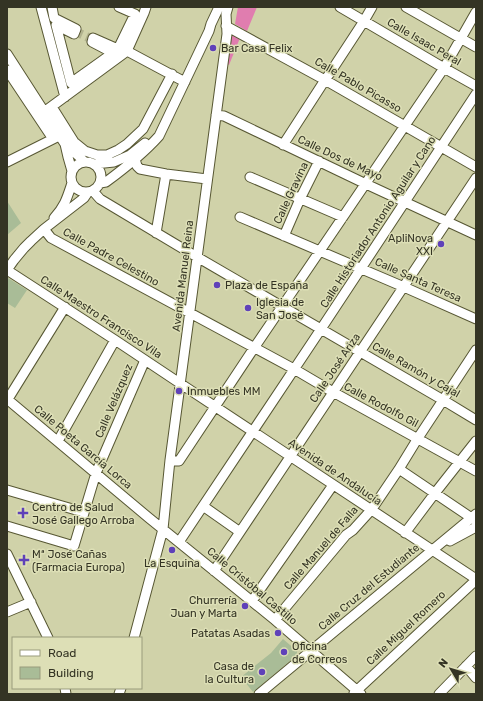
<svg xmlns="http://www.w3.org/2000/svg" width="483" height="701" font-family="Rubik,sans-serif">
  <rect width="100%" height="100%" fill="#d0d2a9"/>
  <path fill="#e07daf" d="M238,7H257L247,31L235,24Z
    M228,33L240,38L229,65L224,63Z"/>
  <path fill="#a9bc97" d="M7,201L21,223L7,235Z
    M8,278L27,290L15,308L7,303V280Z
    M283,639L297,651V655L253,692L241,677L271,653Z"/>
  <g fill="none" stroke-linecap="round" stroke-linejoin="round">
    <path stroke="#b1b28e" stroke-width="9" stroke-dasharray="9 4.5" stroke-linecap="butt" d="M74,31L94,40"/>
    <g stroke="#575733" stroke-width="11">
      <path id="minor" d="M41,7L65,97
        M52,7L54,18L76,29L74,34L56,25L71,83L113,53L92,42L93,38L118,49L135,14L119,7
        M340,7L444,68L476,86
        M406,7L476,47
        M226,26L325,80L476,167
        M127,51L185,82
        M7,54L65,144L85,162
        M7,70L53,139L59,136
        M52,107L74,142L85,151L97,155H107L118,150L127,144L143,129L172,74
        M44,112L127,51L144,13L146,7
        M216,115L224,116L366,184L476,235
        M65,144L68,157L72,171
        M283,145L325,80L330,73L364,21L372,7
        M135,159L137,166L140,169L166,174L207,179
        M71 177a15 15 0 1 1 30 0a15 15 0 1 1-30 0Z
        M7,162L53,139
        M95,164L114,162L130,155L145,143
        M250,177L343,217
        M100,183L106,182C125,168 143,154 159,136L209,31L211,24L219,7
        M93,191L100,199L197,257L443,400L476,420
        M240,217L404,287L476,319
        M54,218C65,206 67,198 72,183
        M44,229L51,238L294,369L333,392L476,471
        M156,233L166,174
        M284,236L300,199L319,161
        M7,270L115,340L181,384L476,579
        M7,270L14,260L24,248L31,241L44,229L84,198L88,192
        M7,399L149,518L275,620L361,694
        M8,399L65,307
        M58,441L115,340
        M170,460L179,461L254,348L444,68L476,12
        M399,469L476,521
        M7,490L83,512
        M203,506L240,532
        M7,526L74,546L96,473L145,360
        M405,533L435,493L476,441
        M450,541L476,527
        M179,542L321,329L476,94
        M7,554L48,638
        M214,571L476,178
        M252,601L333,485
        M7,612L31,602
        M275,620L346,535L353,530L372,509L399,469L418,438L476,350
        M134,638L163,529L170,460L227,34L226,14L228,7
        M466,666L476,678
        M65,688L66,694
        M354,693L476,580
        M119,694L121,688
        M259,694L476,514
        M439,694L476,656"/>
    </g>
    <use href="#minor" stroke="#fff" stroke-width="9"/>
  </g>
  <g fill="#5f41b9" stroke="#dddfb6" stroke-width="1.5">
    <circle cx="213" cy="48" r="4"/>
    <circle cx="441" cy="244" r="4"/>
    <circle cx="217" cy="285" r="4"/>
    <circle cx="248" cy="308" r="4"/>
    <circle cx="179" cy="391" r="4"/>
    <path d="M21 507h4v4h4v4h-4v4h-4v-4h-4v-4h4z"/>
    <circle cx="172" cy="550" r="4"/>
    <path d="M22 554h4v4h4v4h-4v4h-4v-4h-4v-4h4z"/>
    <circle cx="245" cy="606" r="4"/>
    <circle cx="278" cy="633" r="4"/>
    <circle cx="284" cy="652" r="4"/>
    <circle cx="262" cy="672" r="4"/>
  </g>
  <g text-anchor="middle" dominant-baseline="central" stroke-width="3" stroke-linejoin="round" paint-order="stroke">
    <g font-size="11" fill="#343424" stroke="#dddfb6">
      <text transform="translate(424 42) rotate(30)">Calle Isaac Peral</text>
      <text transform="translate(358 85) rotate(30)">Calle Pablo Picasso</text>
      <text transform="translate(340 158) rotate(25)">Calle Dos de Mayo</text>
      <text transform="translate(291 193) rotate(-65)">Calle Gravina</text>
      <text transform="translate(378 222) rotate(-57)">Calle Historiador Antonio Aguilar y Cano</text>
      <text transform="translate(111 257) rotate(29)">Calle Padre Celestino</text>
      <text transform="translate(183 276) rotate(-83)">Avenida Manuel Reina</text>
      <text transform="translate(418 280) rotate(24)">Calle Santa Teresa</text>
      <text transform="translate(101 317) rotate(33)">Calle Maestro Francisco Vila</text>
      <text transform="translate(335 368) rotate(-56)">Calle José Ariza</text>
      <text transform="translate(416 370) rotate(30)">Calle Ramón y Cajal</text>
      <text transform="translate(114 401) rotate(-67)">Calle Velázquez</text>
      <text transform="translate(381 405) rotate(28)">Calle Rodolfo Gil</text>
      <text transform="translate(83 447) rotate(40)">Calle Poeta García Lorca</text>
      <text transform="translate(335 472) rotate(34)">Avenida de Andalucía</text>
      <text transform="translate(321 548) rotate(-49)">Calle Manuel de Falla</text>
      <text transform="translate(252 586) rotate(40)">Calle Cristóbal Castillo</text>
      <text transform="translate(369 587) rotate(-40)">Calle Cruz del Estudiante</text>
      <text transform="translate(406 628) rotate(-43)">Calle Miguel Romero</text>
    </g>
    <g font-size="11" fill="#343424" stroke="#dddfb6" text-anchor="start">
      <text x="221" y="48">Bar Casa Felix</text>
      <text x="433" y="238" text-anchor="end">ApliNova<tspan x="433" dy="13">XXI</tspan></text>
      <text x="225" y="285">Plaza de España</text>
      <text x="256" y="302">Iglesia de<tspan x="256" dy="13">San José</tspan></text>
      <text x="187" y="391">Inmuebles MM</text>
      <text x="32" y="507">Centro de Salud<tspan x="32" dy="13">José Gallego Arroba</tspan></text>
      <text x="32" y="554">Mª José Cañas<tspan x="32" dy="13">(Farmacia Europa)</tspan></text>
      <text x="172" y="563" text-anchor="middle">La Esquina</text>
      <text x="237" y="600" text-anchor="end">Churrería<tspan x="237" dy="13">Juan y Marta</tspan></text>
      <text x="270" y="633" text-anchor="end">Patatas Asadas</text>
      <text x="292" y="646">Oficina<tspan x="292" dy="13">de Correos</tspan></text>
      <text x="254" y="666" text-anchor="end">Casa de<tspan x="254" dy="13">la Cultura</tspan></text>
    </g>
  </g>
  <rect width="483" height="701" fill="none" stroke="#343424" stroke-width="16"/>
  <rect x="12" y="637" width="130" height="52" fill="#dddfb6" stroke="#999b7c"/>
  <rect x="20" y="650" width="20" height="6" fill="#ffffff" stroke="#999b7c"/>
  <text x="48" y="657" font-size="12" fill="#343424">Road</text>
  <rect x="20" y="667" width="20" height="12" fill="#a9bc97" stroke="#999b7c"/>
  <text x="48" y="677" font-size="12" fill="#343424">Building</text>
  <g transform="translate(451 669) rotate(308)" stroke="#dddfb6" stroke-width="3" paint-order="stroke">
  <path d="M0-3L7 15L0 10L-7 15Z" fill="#343424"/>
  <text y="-6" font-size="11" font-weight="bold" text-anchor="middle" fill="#343424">N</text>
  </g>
</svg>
